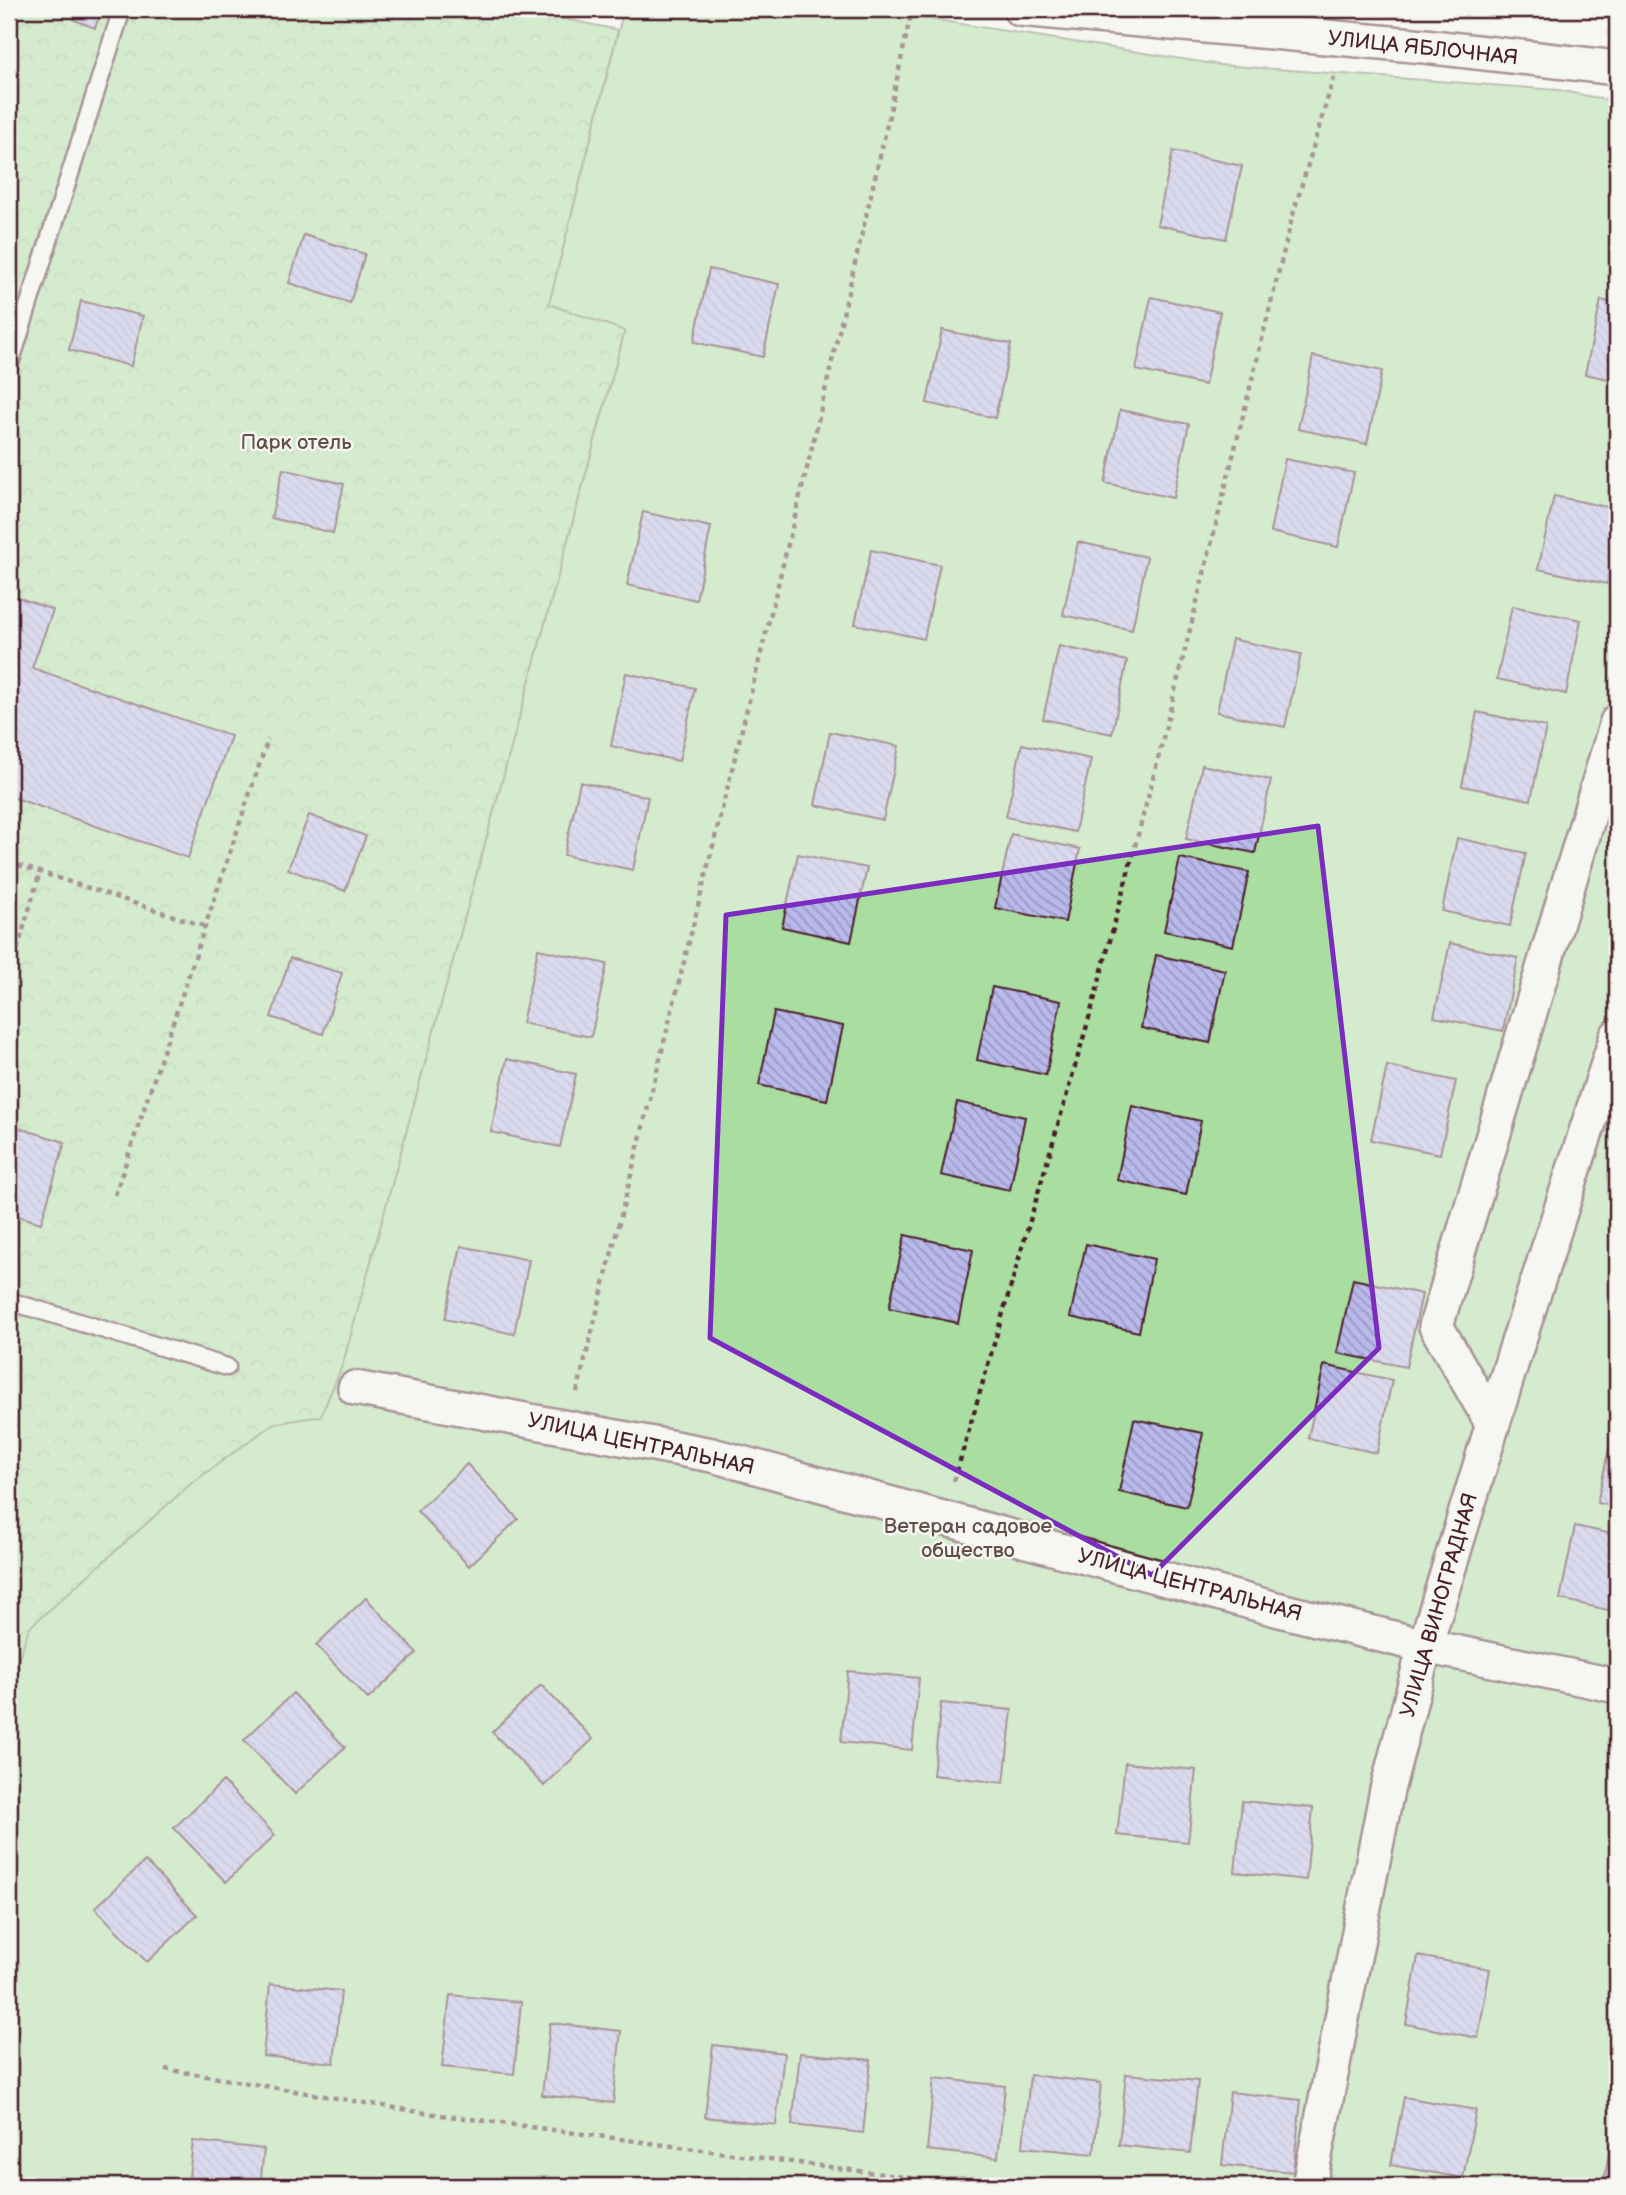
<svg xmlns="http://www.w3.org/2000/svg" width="1626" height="2195" font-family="'Balsamiq Sans',sans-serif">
  <defs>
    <pattern id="park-crowns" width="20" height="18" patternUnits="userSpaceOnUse" patternTransform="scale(1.75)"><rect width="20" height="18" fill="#aadea0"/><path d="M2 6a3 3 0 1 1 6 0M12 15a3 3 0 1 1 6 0" fill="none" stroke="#94be8a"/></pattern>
    <pattern id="building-back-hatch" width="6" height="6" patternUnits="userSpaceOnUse" patternTransform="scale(1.75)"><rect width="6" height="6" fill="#b9b9eb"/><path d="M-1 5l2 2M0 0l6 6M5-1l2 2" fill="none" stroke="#9896bf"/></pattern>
  </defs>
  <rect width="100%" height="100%" fill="#f6f6f2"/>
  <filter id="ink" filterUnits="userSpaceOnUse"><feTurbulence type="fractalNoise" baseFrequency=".0143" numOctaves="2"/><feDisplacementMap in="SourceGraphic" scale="14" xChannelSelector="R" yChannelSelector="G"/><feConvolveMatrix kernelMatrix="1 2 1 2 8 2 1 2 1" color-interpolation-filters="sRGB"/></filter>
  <g filter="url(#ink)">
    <path fill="url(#park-crowns)" stroke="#7a7e66" stroke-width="2" d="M9,9H518L618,30L549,304L625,330L343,1364L321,1416L273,1424L192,1483L29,1628L9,1688Z"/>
    <path fill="#aadea0" stroke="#7a7e66" stroke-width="2" d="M624,9H866L1220,65L1558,90L1617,102V2186H9V1688L29,1628L192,1483L273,1424L321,1416L343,1364L625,331L549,304Z"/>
    <path fill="url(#building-back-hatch)" stroke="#4a1f2b" stroke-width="2" d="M78,9H102L95,28L74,20Z
      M1173,151L1242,166L1226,239L1157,225Z
      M304,235L365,254L350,303L289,283Z
      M709,269L779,284L763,357L694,342Z
      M1151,297L1220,312L1205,385L1136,370Z
      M1601,300L1617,304V381L1585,374Z
      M81,301L143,316L131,366L69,350Z
      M942,330L1011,344L995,418L927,403Z
      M1313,356L1382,371L1367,444L1298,429Z
      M1120,410L1189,424L1173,498L1105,483Z
      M1285,459L1354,473L1338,547L1270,532Z
      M283,469L344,484L333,533L271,518Z
      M1554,496L1617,509V536L1607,584L1538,569Z
      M643,512L711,527L696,600L627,585Z
      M1078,542L1147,557L1132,630L1063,615Z
      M871,550L940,565L924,639L855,624Z
      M9,594L53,610L32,668L231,736L188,858L9,796Z
      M1512,606L1581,620L1566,694L1497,679Z
      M1232,639L1301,654L1285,727L1217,712Z
      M1059,646L1127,661L1112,734L1043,719Z
      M626,673L695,688L679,761L611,746Z
      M1477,712L1546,727L1531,800L1462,786Z
      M830,732L899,746L883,820L815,805Z
      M1022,744L1091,759L1075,832L1006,817Z
      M1202,765L1271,780L1255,853L1186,839Z
      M580,782L648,797L633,870L564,855Z
      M309,815L366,836L345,891L288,869Z
      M1011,834L1080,849L1065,922L995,908Z
      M1457,838L1526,853L1510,926L1442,911Z
      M798,854L867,868L851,942L782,927Z
      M1180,858L1249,872L1233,946L1164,931Z
      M1450,943L1518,958L1503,1031L1434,1017Z
      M538,949L607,964L591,1037L522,1023Z
      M1156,955L1225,970L1210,1043L1141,1028Z
      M290,958L342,973L323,1034L271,1017Z
      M992,987L1061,1001L1046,1075L977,1060Z
      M774,1012L843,1026L827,1100L759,1085Z
      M507,1059L576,1074L560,1147L491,1132Z
      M1387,1066L1456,1081L1440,1154L1371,1140Z
      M957,1102L1025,1117L1010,1190L941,1175Z
      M1132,1106L1201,1121L1186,1195L1117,1180Z
      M9,1125L65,1142L41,1223L9,1213Z
      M905,1235L973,1250L958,1323L889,1308Z
      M1086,1244L1154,1259L1139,1332L1070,1317Z
      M461,1246L529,1260L514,1334L445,1319Z
      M1353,1279L1422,1294L1406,1367L1337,1353Z
      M1324,1365L1392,1380L1377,1453L1308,1438Z
      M1134,1419L1203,1433L1187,1507L1119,1492Z
      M1613,1430L1617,1431V1507L1597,1503Z
      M467,1464L518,1519L469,1566L417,1511Z
      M1575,1526L1617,1535V1612L1560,1599Z
      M366,1598L417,1653L368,1699L316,1645Z
      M848,1671L919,1678L912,1750L841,1742Z
      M541,1685L593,1739L544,1786L492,1732Z
      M293,1693L345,1747L295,1794L244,1740Z
      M941,1703L1012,1710L1004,1783L933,1775Z
      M1125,1763L1196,1770L1188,1842L1117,1835Z
      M223,1781L275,1835L226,1882L174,1828Z
      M1242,1801L1313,1808L1306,1880L1235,1872Z
      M145,1861L197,1915L147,1962L95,1908Z
      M1418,1956L1490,1969L1478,2038L1406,2024Z
      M270,1984L341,1991L334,2063L263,2056Z
      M450,1995L521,2002L514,2074L442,2067Z
      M550,2023L621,2031L613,2103L542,2095Z
      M713,2045L784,2053L776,2125L705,2117Z
      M800,2053L871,2060L863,2133L792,2125Z
      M1126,2074L1198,2081L1190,2153L1119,2145Z
      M1030,2075L1101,2083L1094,2154L1023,2147Z
      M934,2078L1005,2086L998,2158L927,2150Z
      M1230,2092L1301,2100L1293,2172L1222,2165Z
      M1404,2097L1476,2110L1463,2178L1391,2165Z
      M1612,2137L1617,2138V2186H1603Z
      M193,2141L264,2149L260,2186H188Z"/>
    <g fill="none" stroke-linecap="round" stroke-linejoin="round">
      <g stroke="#4a1f2b" stroke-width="21">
        <path id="service" d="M9,367L122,9
          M9,1301L227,1367"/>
      </g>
      <g stroke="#4a1f2b" stroke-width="38">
        <path id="minor" d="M1020,9L1424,46L1617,68
          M355,1388L712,1455L1276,1609L1425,1646L1617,1686
          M1492,1423L1436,1326L1617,722
          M1309,2186L1387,1790L1425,1646L1513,1358L1617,1036"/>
      </g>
      <path stroke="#4a1f2b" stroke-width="4.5" stroke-dasharray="5 5" stroke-linecap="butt" d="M9,862L204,926
        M9,978L40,872
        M115,1195L268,739
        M577,1392L808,464L884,139L912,9
        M954,1481L1092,1008L1155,771L1292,218L1334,77
        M165,2069L419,2112L971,2186"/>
      <use href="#service" stroke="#f6f6f2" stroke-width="16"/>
      <use href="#minor" stroke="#f6f6f2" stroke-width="33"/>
    </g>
  </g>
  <path d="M0 0H1626V2195H0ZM1318,826L1379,1348L1152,1575L710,1338L726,915Z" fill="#f6f6f2" fill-opacity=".55" fill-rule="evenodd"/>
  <path fill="none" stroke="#7b2cbf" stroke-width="5" stroke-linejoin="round" d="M1318,826L1379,1348L1152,1575L710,1338L726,915Z"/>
  <g text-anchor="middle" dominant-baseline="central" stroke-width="5" stroke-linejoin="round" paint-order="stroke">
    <g font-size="21" fill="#4a1f2b" stroke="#f6f6f2">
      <text transform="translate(1423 48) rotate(6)">УЛИЦА ЯБЛОЧНАЯ</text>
      <text transform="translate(641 1444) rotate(12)">УЛИЦА ЦЕНТРАЛЬНАЯ</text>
      <text transform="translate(1190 1585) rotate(15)">УЛИЦА ЦЕНТРАЛЬНАЯ</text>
      <text transform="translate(1439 1605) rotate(-74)">УЛИЦА ВИНОГРАДНАЯ</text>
    </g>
    <g font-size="21" fill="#624f48" stroke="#f6f6f2">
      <text x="296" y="442">Парк отель</text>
      <text x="968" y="1526">Ветеран садовое<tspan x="968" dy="24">общество</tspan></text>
    </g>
  </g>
  <rect width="1626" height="2195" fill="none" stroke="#f6f6f2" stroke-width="35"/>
  <rect x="18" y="18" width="1591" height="2160" fill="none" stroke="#4a1f2b" stroke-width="2.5" filter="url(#ink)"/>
</svg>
